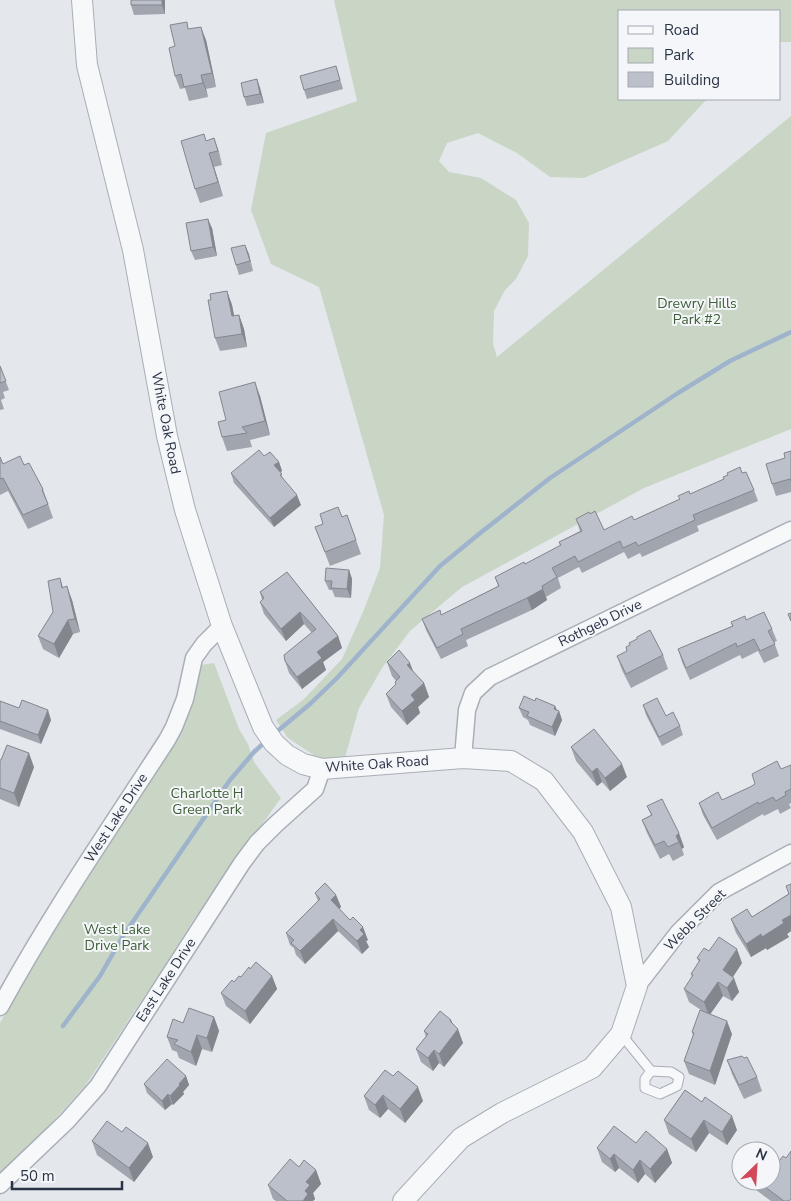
<svg xmlns="http://www.w3.org/2000/svg" width="791" height="1201" font-family="'Nunito Sans',sans-serif">
  <rect width="100%" height="100%" fill="#e4e7ec"/>
  <path fill="#c9d6c5" d="M334,0H791V42H780V11H620V99H707L668,141L584,178L550,177L517,153L478,133L447,143L439,161L449,172L481,178L516,200L529,223L528,256L516,279L505,290L494,311L493,344L497,357L791,116V429L644,488L462,587L410,631L382,668L359,708L344,761L318,758L288,738L276,720L303,700L342,659L363,612L380,568L384,515L319,287L271,264L251,210L266,133L357,101Z
    M214,663L239,729L248,744L254,762L281,798L194,919L165,965L85,1086L20,1158L0,1177V1023L30,969L63,916L173,747L181,730L201,665Z"/>
  <g fill="none" stroke-linecap="round" stroke-linejoin="round">
    <path stroke="#9fb4cc" stroke-width="4.5" d="M274,734L310,704L337,678L440,566L479,534L550,478L678,393L730,361L791,332
      M63,1026L100,976L123,936L230,780L254,752L266,741"/>
    <g stroke="#a9aeb7" stroke-width="11">
      <path id="service" d="M621,1034L651,1071L671,1072L679,1077L677,1086L660,1094L645,1088V1079L651,1071"/>
    </g>
    <g stroke="#a9aeb7" stroke-width="19">
      <path id="minor" d="M463,758L467,710L473,693L490,677L791,530
        M637,986L678,933L719,892L791,853
        M0,1007C50,915 110,828 167,740L174,727L185,699L194,658L204,644L222,626
        M0,1185L67,1121L98,1086L242,863L257,843L275,825L315,789L322,769"/>
    </g>
    <g stroke="#a9aeb7" stroke-width="22">
      <path id="tertiary" d="M82,0L87,65L133,250L167,436L185,510L222,626L263,727L274,743L287,755L303,764L322,769L463,758L511,761L544,781L583,832L621,907L637,986L621,1034L592,1068L502,1113L461,1138L403,1201"/>
    </g>
    <use href="#service" stroke="#f7f8fa" stroke-width="9"/>
    <use href="#minor" stroke="#f7f8fa" stroke-width="16"/>
    <use href="#tertiary" stroke="#f7f8fa" stroke-width="20"/>
  </g>
  <path fill="#a1a5ae" d="M131,0H165V14L134,15L131,5Z
    M189,29L206,40L216,87L206,89L208,97L189,101L185,88L180,89L175,76V46Z
    M336,66L343,89L307,99L304,90Z
    M257,79L260,88L264,103L247,106L244,97Z
    M214,138L222,165L214,167L223,196L200,203L195,189Z
    M212,228L217,256L195,260L191,251Z
    M245,245L253,271L239,275L236,265Z
    M227,291L232,305L234,316L239,315L244,329L247,347L220,351L215,338L211,300Z
    M0,366L9,390L3,392L5,398L1,400L4,409L0,410Z
    M260,396L270,435L250,440L252,447L227,451L222,437L226,420Z
    M791,451V492L776,496L772,484L785,458Z
    M264,456L279,462L282,471L280,472L284,480L301,505L274,527L234,483L231,473Z
    M0,457L3,464L24,465L43,489L53,518L28,529L8,491L0,495Z
    M742,473L754,490L758,501L697,526L699,531L642,557L640,553L628,559L624,552L582,573L579,567L558,578L561,588L546,597L547,600L532,610L466,640L468,646L441,659L426,630L422,619L441,615L498,586L495,577L525,564L560,546L559,542L580,531L576,519L604,530L634,520L690,494Z
    M347,515L361,554L330,566L315,527Z
    M349,570L352,579L351,598L335,597L332,590H329L325,581Z
    M287,572L338,636L342,648L323,662L326,670L302,689L289,673L285,661L312,633L304,624L286,641L264,614L260,602L262,600L260,592Z
    M60,578L63,587L72,600L80,632L73,634L59,658L43,649L38,636L53,612Z
    M746,620L772,629L777,641L774,642L779,656L764,663L758,651L742,659L740,655L690,680L682,662L678,649L732,626L731,622Z
    M663,655L668,669L631,688L622,670L617,656Z
    M387,662L413,672L424,683L429,697L418,707L420,713L407,725L391,707L386,694L396,684L395,682L396,681L392,676Z
    M0,701L51,720L41,744L0,729Z
    M535,701L555,706L557,710L559,711L562,720L555,736L530,725L528,720L523,717L519,708Z
    M643,705L666,716L680,726L683,735L662,746L646,715Z
    M571,747L627,777L610,791L602,782L597,786L576,761Z
    M0,760L34,767L19,807L0,799Z
    M791,765V803L789,804L791,808L780,814L778,809L764,816L763,814L717,840L703,815L699,803L722,800L750,787Z
    M647,806L684,847L682,849L684,855L673,861L669,854L660,859L647,833L642,820L651,815Z
    M791,884V931L787,934L789,937L767,950L766,948L751,957L736,933L731,919L752,917L788,894Z
    M315,893L336,895L341,907L339,909L368,940L366,941L369,947L362,954L338,931L305,964L296,955L294,948L290,945L286,933L318,901Z
    M709,951L742,963L733,977L739,992L732,1001L723,996L710,1014L732,1034L715,1085L689,1074L684,1061L693,1036L692,1032L701,1010L689,1002L684,989L692,977L691,974L699,962L697,958Z
    M250,969L272,976L277,989L250,1024L226,1006L221,993L234,982L241,977Z
    M214,1017L219,1031L212,1052L202,1049L196,1066L179,1058L177,1052L172,1050L167,1037L183,1023Z
    M451,1020L463,1043L444,1067L439,1063L433,1071L421,1062L416,1049L426,1037L424,1031Z
    M727,1060L757,1077L762,1091L744,1099L732,1074Z
    M385,1070L423,1101L405,1123L388,1109L380,1118L369,1110L364,1096Z
    M186,1076L189,1085L183,1092L184,1094L173,1105L172,1104L165,1110L147,1093L144,1084Z
    M685,1090L737,1130L727,1145L709,1133L696,1152L669,1134L664,1120Z
    M92,1141L153,1157L134,1182L97,1155Z
    M636,1143L667,1149L672,1163L655,1183L645,1174L638,1183L619,1168L615,1172L602,1162L597,1148Z
    M299,1167L316,1170L321,1184L313,1193L315,1199L313,1201H276L273,1199L268,1185Z
    M752,1181H757L791,1201H771L756,1190Z"/>
  <path fill="#83868d" d="M162,0H165V14L162,5Z
    M201,27L206,40L216,87L212,73Z
    M201,75L206,89L208,97L203,83Z
    M257,79L260,88L264,103L260,94Z
    M214,138L219,152L222,165L218,151Z
    M209,153L214,167L223,196L218,182Z
    M208,219L212,228L217,256L213,247Z
    M245,245L249,254L253,271L250,261Z
    M227,291L232,305L237,330L232,316Z
    M239,315L244,329L247,347L242,334Z
    M255,382L260,396L270,435L265,421Z
    M279,462L282,471L278,474L274,465Z
    M297,495L301,505L274,527L270,518Z
    M349,570L352,579L351,598L347,589Z
    M67,586L72,600L80,632L75,619Z
    M543,589L547,600L532,610L527,598Z
    M300,612L304,624L286,641L281,629Z
    M68,620L73,634L59,658L54,644Z
    M338,636L342,648L323,662L326,670L302,689L297,677L317,652Z
    M410,663L415,676L407,665Z
    M424,683L429,697L418,707L420,713L407,725L402,711L411,695Z
    M555,706L558,713L559,711L562,720L555,736L552,727L554,709Z
    M48,710L51,720L41,744L38,735Z
    M29,753L34,767L19,807L14,793Z
    M622,764L627,777L610,791L605,778Z
    M597,768L602,782L597,786L592,772Z
    M679,833L684,847L682,849L676,836Z
    M336,895L341,907L335,913L331,900Z
    M791,915V931L787,934L789,937L767,950L762,937L782,920Z
    M333,919L338,931L305,964L300,951Z
    M363,927L368,940L366,941L369,947L362,954L357,941L360,930Z
    M761,934L766,948L751,957L746,944Z
    M737,949L742,963L728,984L723,970Z
    M272,976L277,989L250,1024L245,1011Z
    M734,978L739,992L732,1001L727,988Z
    M718,982L723,996L709,1016L704,1002Z
    M214,1017L219,1031L212,1052L207,1038Z
    M451,1020L455,1033L458,1029L463,1043L444,1067L439,1054Z
    M727,1021L732,1034L715,1085L710,1071Z
    M197,1035L202,1049L196,1066L191,1052Z
    M434,1050L439,1063L433,1071L428,1058Z
    M186,1076L189,1085L183,1092L184,1094L173,1105L170,1096L179,1084Z
    M418,1087L423,1101L405,1123L400,1109Z
    M168,1094L172,1104L165,1110L162,1101Z
    M383,1095L388,1109L380,1118L375,1105Z
    M732,1116L737,1130L727,1145L722,1132Z
    M704,1120L709,1133L696,1152L691,1139Z
    M148,1143L153,1157L134,1182L129,1168Z
    M667,1149L672,1163L655,1183L650,1169Z
    M614,1154L619,1168L615,1172L610,1159Z
    M640,1160L645,1174L638,1183L633,1170Z
    M316,1170L321,1184L313,1193L315,1199L313,1201H303L305,1191L306,1182Z"/>
  <path fill="#bbc0ca" stroke="#83868d" d="M131,0H162V5H131Z
    M187,22L188,29L201,27L212,73L201,75L203,83L184,87L181,74L175,76L169,48L175,46L170,25Z
    M336,66L340,80L304,90L300,76Z
    M257,79L260,94L244,97L241,83Z
    M204,134L206,141L214,138L218,151L209,153L218,182L195,189L181,141Z
    M208,219L213,247L191,251L186,223Z
    M245,245L250,261L236,265L231,248Z
    M227,291L232,316L239,315L242,334L215,338L208,300H211L210,294Z
    M0,366L6,381L0,383Z
    M255,382L265,421L242,427L247,433L222,437L218,422L226,420L219,392Z
    M259,450L264,456L270,452L279,462L274,465L282,474L280,475L297,495L270,518L231,473Z
    M791,451V481L790,479L772,484L766,464L785,458L784,453Z
    M20,456L24,465L29,463L43,489L42,490L48,504L23,515L3,478L0,479V457L3,464Z
    M740,467L742,473L746,472L754,490L693,515L695,520L638,546L636,542L623,548L620,541L578,562L575,556L552,568L557,577L542,586L543,589L527,598L461,629L463,634L437,648L422,619L440,610L441,615L499,586L495,577L524,562L525,564L561,545L559,542L582,531L576,519L589,512L590,514L595,511L604,530L632,516L634,520L680,499L678,496L689,491L690,494L724,479L723,477L728,475L727,473Z
    M338,507L342,517L347,515L356,540L325,552L315,527L323,524L320,514Z
    M326,568L349,570L347,589L331,588L332,581H325Z
    M287,572L338,636L317,652L322,658L297,677L285,661L284,655L316,629L300,612L281,629L260,602L264,598L260,592Z
    M60,578L62,588L67,586L75,619L68,620L54,644L38,636L53,612L48,581Z
    M764,612L772,629L768,631L775,644L760,651L754,639L737,647L736,643L686,668L678,649L733,626L731,622L745,616L746,620Z
    M791,613V621L788,614Z
    M650,630L663,655L626,674L617,656L627,651L626,647L630,645L629,643L637,639V637Z
    M399,650L410,663L407,665L424,683L411,695L415,700L402,711L386,694L396,684L395,682L400,677L387,662Z
    M524,696L535,701L536,698L555,706L554,709L559,711L552,727L527,716L529,712L519,708Z
    M657,698L666,716L673,712L680,726L659,737L643,705Z
    M22,700L48,710L38,735L0,721V701L19,708Z
    M594,729L622,764L605,778L597,768L592,772L571,747Z
    M7,745L29,753L14,793L0,788V760H1Z
    M777,761L781,769L791,765V789L785,792L786,795L776,801L773,797L759,804L758,802L712,828L699,803L718,792L722,800L750,787L755,784L752,774Z
    M662,799L679,833L676,836L679,842L668,847L664,841L655,845L642,820L652,815L647,806Z
    M325,883L336,895L331,900L350,920L353,917L363,927L360,930L364,934L357,941L333,919L300,951L291,943L294,940L286,933L320,899L315,893Z
    M791,884V915L782,920L784,923L762,937L761,934L746,944L731,919L747,909L752,917L789,894L786,886Z
    M719,937L737,949L723,970L734,978L727,988L718,982L704,1002L684,989L693,975L691,974L700,960L697,958L704,948L709,951Z
    M256,962L272,976L245,1011L221,993L232,980L234,982L239,976L241,977L249,967L250,969Z
    M189,1008L214,1017L207,1038L197,1035L191,1052L174,1044L178,1040L167,1037L173,1019L183,1023Z
    M700,1010L727,1021L710,1071L684,1061L694,1033L692,1032Z
    M440,1011L451,1020L450,1021L458,1029L439,1054L434,1050L428,1058L416,1049L428,1034L424,1031Z
    M742,1056L744,1058L747,1057L757,1077L739,1085L727,1060Z
    M167,1059L186,1076L179,1084L180,1085L170,1096L168,1094L162,1101L144,1084Z
    M385,1070L393,1076L398,1071L418,1087L400,1109L383,1095L375,1105L364,1096Z
    M685,1090L702,1102L705,1097L732,1116L722,1132L704,1120L691,1139L664,1120Z
    M107,1121L122,1132L126,1127L148,1143L129,1168L92,1141Z
    M614,1126L636,1143L646,1131L667,1149L650,1169L640,1160L633,1170L614,1154L610,1159L597,1148Z
    M791,1151V1199L789,1201H784L757,1181H771V1172L783,1156L786,1158Z
    M290,1159L299,1167L304,1160L316,1170L306,1182L310,1185L305,1191L308,1194L303,1201H287L268,1185Z"/>
  <g text-anchor="middle" dominant-baseline="central" stroke-width="4" stroke-linejoin="round" paint-order="stroke">
    <g font-size="14" fill="#3f6138" stroke="#f4f6f9">
      <text x="697" y="303">Drewry Hills<tspan x="697" dy="16">Park #2</tspan></text>
      <text x="207" y="793">Charlotte H<tspan x="207" dy="16">Green Park</tspan></text>
      <text x="117" y="929">West Lake<tspan x="117" dy="16">Drive Park</tspan></text>
    </g>
    <g font-size="14" fill="#2b3445" stroke="#f4f6f9">
      <text transform="translate(166 423) rotate(79)">White Oak Road</text>
      <text transform="translate(600 623) rotate(-26)">Rothgeb Drive</text>
      <text transform="translate(377 764) rotate(-4)">White Oak Road</text>
      <text transform="translate(116 818) rotate(-57)">West Lake Drive</text>
      <text transform="translate(695 920) rotate(-45)">Webb Street</text>
      <text transform="translate(166 980) rotate(-57)">East Lake Drive</text>
    </g>
  </g>
  <rect x="618" y="10" width="162" height="90" fill="#f4f6f9" stroke="#a4a8b1"/>
  <rect x="628" y="26" width="25" height="8" fill="#f7f8fa" stroke="#a4a8b1"/>
  <text x="664" y="35" font-size="15" fill="#2b3445">Road</text>
  <rect x="628" y="48" width="25" height="15" fill="#c9d6c5" stroke="#a4a8b1"/>
  <text x="664" y="60" font-size="15" fill="#2b3445">Park</text>
  <rect x="628" y="72" width="25" height="15" fill="#bbc0ca" stroke="#a4a8b1"/>
  <text x="664" y="85" font-size="15" fill="#2b3445">Building</text>
  <g transform="translate(756 1166) rotate(25)"><circle r="24" fill="#f4f6f9" stroke="#a4a8b1"/>
  <path d="M0-4L9 19L0 12L-9 19Z" fill="#d1495b"/>
  <text y="-8" font-size="14" font-weight="bold" text-anchor="middle" fill="#2b3445">N</text>
  </g>
  <path d="M12 1181v8h110v-8" fill="none" stroke="#2b3445" stroke-width="2.5"/>
  <text x="20" y="1181" font-size="15" fill="#2b3445" stroke="#f4f6f9" stroke-width="4" paint-order="stroke">50 m</text>
</svg>
